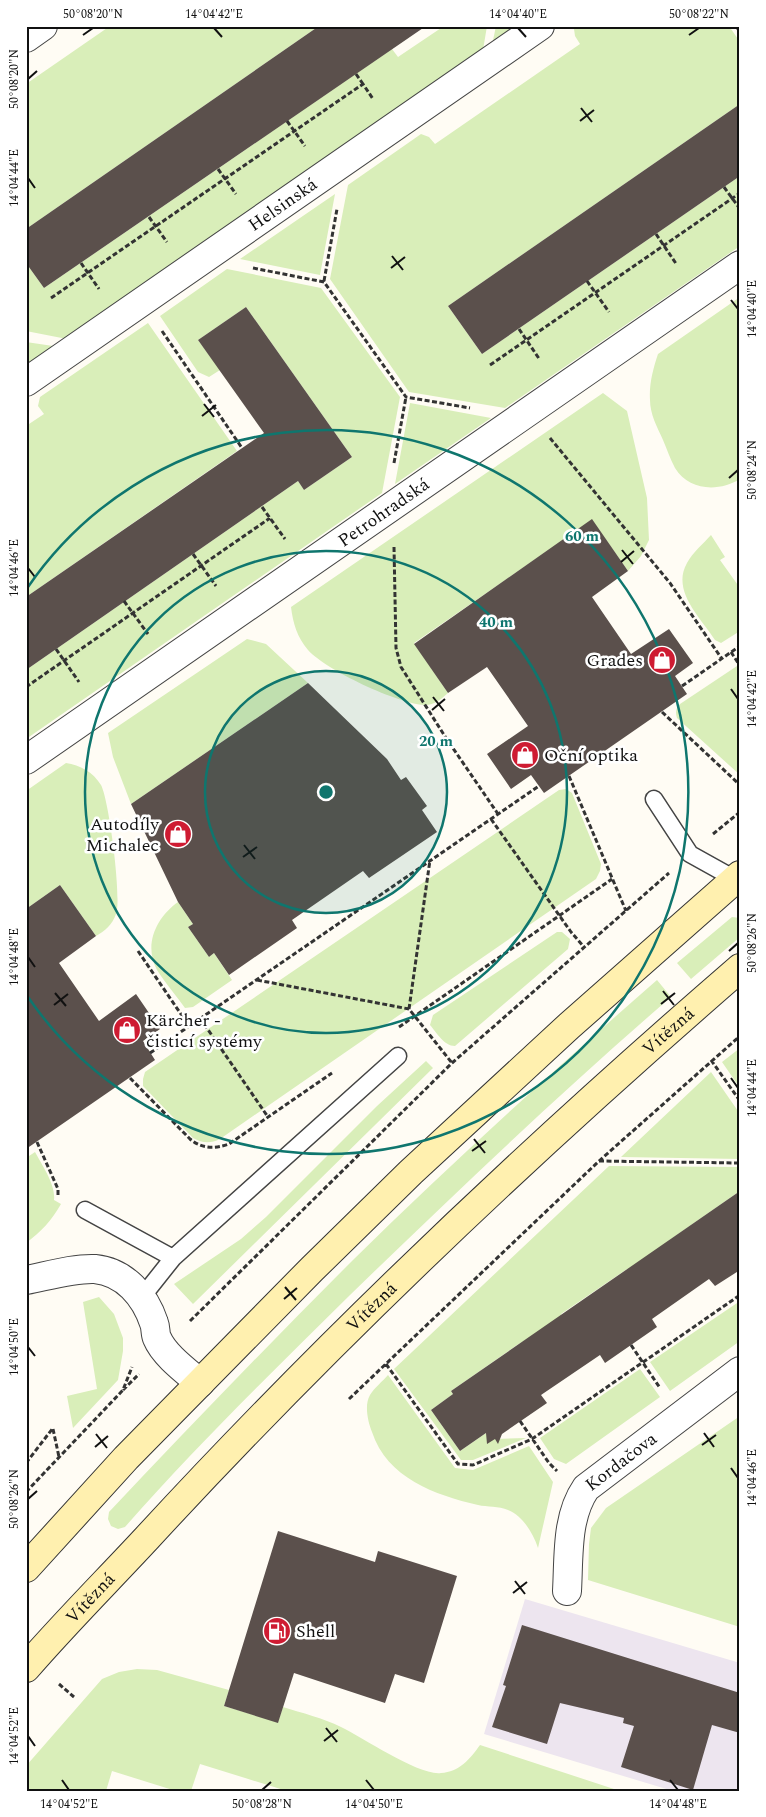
<svg xmlns="http://www.w3.org/2000/svg" width="766" height="1817" font-family="Spectral,serif">
  <rect width="100%" height="100%" fill="#fffcf4"/>
  <path fill="#ede5ef" d="M525,1599L740,1663V1791H673L484,1734Z"/>
  <path fill="#d9eeb9" d="M110,26H319L26,229V84Z
    M444,26H487L482,56L72,340L26,331V263L44,288L392,49L398,57Z
    M496,26H525L491,50Z
    M578,26H729L740,42V104L448,306L482,354L740,176V246L505,408L409,392L330,279L348,185L421,134L429,137L435,144L580,44L575,36L574,29Z
    M335,194L320,275L240,259Z
    M227,269L321,288L400,397L382,493L26,739V670L298,481L304,490L352,457L246,307L198,340L220,370L209,377L198,372L160,316Z
    M740,297V479C719,492 689,491 675,468C670,459 667,449 663,440C657,427 650,414 650,400C649,384 653,369 658,354Z
    M148,323L237,451L26,597V426L44,414L38,406L40,397Z
    M26,342L60,347L26,371Z
    M603,393L627,411L647,498L649,540L641,556L628,571L592,520L414,643L448,693C441,699 435,705 425,705C398,704 326,670 308,650C297,637 293,623 291,607Z
    M410,403L491,418L395,484Z
    M711,535L725,557L720,560L740,588V631L721,643L715,640C701,618 671,591 687,563C693,552 703,544 711,535Z
    M247,639L266,644L308,683L131,804L113,757L108,733Z
    M740,664V775L677,718C675,712 676,708 680,704Z
    M66,763C80,765 93,772 101,785C109,800 122,899 116,914C112,925 105,931 96,936L60,885L26,909V791Z
    M566,789L572,793L601,864L600,871L596,879L220,1139C210,1144 202,1143 193,1138L143,1086V1079L145,1072L559,790Z
    M178,902L193,924L188,927L209,957L214,953L232,980L193,1007L185,1008C176,995 165,983 157,970C143,944 157,917 178,902Z
    M732,917L740,918V937L691,979L677,963Z
    M557,932H562L570,939L568,949L455,1046C444,1046 437,1033 430,1025L433,1015Z
    M657,980L671,997C560,1093 454,1194 349,1296C273,1371 196,1446 125,1527L118,1529L111,1526L108,1519L109,1512C189,1427 270,1343 352,1261C450,1164 553,1071 657,980Z
    M740,1048V1088L722,1062Z
    M426,1061L433,1068L193,1304L174,1284L241,1239L266,1217L377,1106Z
    M711,1072L740,1114V1159L621,1157Z
    M35,1152C42,1165 56,1185 54,1200L61,1204C52,1220 41,1232 26,1243V1158Z
    M609,1166L740,1167V1196L737,1193L671,1239L630,1272L627,1269L561,1314L563,1318L517,1345L451,1391L453,1394L431,1410L460,1451L489,1431L495,1439L526,1438L473,1460H461L394,1369Z
    M99,1297L114,1314L123,1338V1351L118,1380L73,1428L67,1396L97,1389L83,1302Z
    M740,1301V1341L670,1391L650,1362Z
    M640,1369L660,1397L566,1464L554,1459L540,1438Z
    M388,1375L455,1468L473,1470L529,1446L553,1482L538,1548C533,1533 523,1516 508,1510C499,1506 487,1507 478,1505C435,1495 387,1478 372,1432C368,1422 364,1405 370,1395C374,1388 383,1381 388,1375Z
    M740,1416V1627L588,1580L589,1544L591,1528L606,1508Z
    M137,1669L157,1670L229,1690L224,1706L278,1722L283,1707C302,1713 323,1718 341,1727C364,1738 419,1776 441,1773C459,1772 470,1759 480,1745L620,1791H287L200,1764L191,1791H176L112,1771L106,1791H26V1766L102,1679L119,1672Z"/>
  <path fill="#5b504c" d="M319,26H426L44,288L26,263V229Z
    M740,104V176L482,354L448,306Z
    M246,307L352,457L304,490L298,481L26,670V597L264,433L198,340Z
    M592,519L628,571L592,597L631,654L669,629L693,663L675,676L687,694L544,793L531,775L511,789L487,754L528,726L487,667L448,693L414,644Z
    M308,683L387,759L401,780L406,777L427,806L422,810L437,832L369,878L363,871L292,920L297,928L229,975L214,953L209,957L188,927L193,924L178,902L131,804Z
    M60,885L96,936L59,963L99,1021L136,994L160,1029L143,1041L155,1060L26,1149V909Z
    M740,1191V1270L715,1286L709,1279L652,1319L657,1327L605,1363L600,1355L541,1395L547,1403L502,1434L498,1444L495,1439L487,1444L486,1433L460,1451L431,1410L453,1394L451,1391Z
    M278,1531L375,1562L378,1551L457,1576L424,1683L395,1674L385,1703L294,1673L278,1723L224,1706Z
    M522,1625L740,1693V1733L712,1725L693,1790L621,1767L634,1726L623,1723L624,1718L560,1703L547,1744L492,1727L506,1686L503,1685Z"/>
  <g fill="none" stroke-linecap="round" stroke-linejoin="round">
    <g stroke="#444" stroke-width="19">
      <path id="lane" d="M654,799L690,854L735,879
        M85,1210L173,1258
        M142,1297L173,1258L398,1056"/>
    </g>
    <g stroke="#444" stroke-width="30">
      <g id="street">
        <path d="M26,38L43,26"/>
        <path id="s1" d="M26,382L540,26"/>
        <path id="s2" d="M26,760L740,265"/>
        <path d="M26,1280C47,1276 74,1268 95,1269C125,1272 145,1296 154,1323C156,1328 155,1334 157,1338C164,1355 186,1371 200,1383"/>
        <path id="s3" d="M567,1591C569,1556 566,1517 586,1488L740,1371"/>
      </g>
    </g>
    <g stroke="#333" stroke-width="30">
      <g id="secondary">
        <path d="M26,1568L126,1458L312,1269L411,1172L569,1026L740,875"/>
        <path id="s4" d="M26,1668C64,1624 106,1582 146,1539C332,1337 532,1148 740,968"/>
      </g>
    </g>
    <path stroke="#333" stroke-width="3" stroke-dasharray="5 2.5" stroke-linecap="butt" d="M736,26L740,32
      M356,74L363,84
      M287,121L305,146
      M218,169L236,194
      M724,187L740,209
      M149,217L167,242
      M656,234L677,265
      M81,263L99,289
      M253,268L324,282L406,397L470,408
      M324,281L337,209
      M587,281L609,312
      M51,298L363,84L373,99
      M519,329L540,360
      M162,331L242,448
      M490,365L740,193
      M550,438L670,583L722,659
      M394,463L406,397
      M262,507L285,539
      M394,547L396,648L401,667L446,738L498,814
      M193,554L216,586
      M124,601L148,634
      M56,649L79,682
      M731,652L740,666
      M682,686L740,646
      M26,687L270,518
      M662,712L740,785
      M569,776L626,911
      M491,819L571,932L584,947
      M713,834L740,812
      M138,951L189,1026
      M257,980L409,1009L452,1063
      M409,1009L430,860
      M200,1018L268,1117
      M399,1027L612,879
      M150,1053L539,786
      M711,1060L740,1101
      M130,1078L190,1139C202,1149 215,1149 229,1144L332,1073
      M37,1142L58,1189V1197
      M599,1161L740,1163
      M190,1321L452,1063L669,873
      M631,1345L660,1388
      M386,1364L458,1464L473,1465L532,1439L740,1295
      M123,1390L139,1374
      M349,1399L599,1161L740,1036
      M520,1421L549,1463L557,1471
      M53,1429L59,1457
      M26,1463L53,1428
      M26,1492L123,1390L132,1367
      M59,1684L74,1697"/>
    <use href="#lane" stroke="#fff" stroke-width="16"/>
    <use href="#street" stroke="#fff" stroke-width="28"/>
    <use href="#secondary" stroke="#fff0af" stroke-width="28"/>
  </g>
  <path fill="none" stroke="#111" stroke-width="2" d="M214,28L222,37M518,28L526,37M83,35L93,28M689,35L699,28M28,79L37,71M581,108L592,122M580,121L594,110M28,178L35,188M392,256L403,270M391,268L405,257M731,300L738,309M204,404L214,417M202,416L216,405M729,478L738,470M622,550L633,564M621,562L634,551M28,568L35,577M731,689L738,699M433,697L444,711M432,710L445,699M244,845L255,859M243,857L257,847M729,951L738,943M28,957L35,967M663,991L674,1005M55,993L66,1006M661,1004L675,993M54,1005L68,994M731,1078L738,1088M474,1139L485,1153M472,1151L486,1141M285,1287L296,1300M284,1299L297,1288M28,1347L35,1356M704,1433L714,1447M96,1434L107,1448M702,1445L716,1435M95,1447L108,1436M731,1468L738,1478M28,1499L37,1491M515,1581L525,1594M513,1593L527,1582M326,1728L337,1742M28,1736L35,1746M324,1741L338,1730M62,1780L69,1790M366,1780L374,1790M670,1780L678,1790M262,1790L271,1782"/>
  <circle cx="326" cy="792" r="121" fill="#0f766e" fill-opacity=".12"/>
  <g fill="none" stroke="#0f766e" stroke-width="2.5">
    <circle cx="326" cy="792" r="121"/>
    <circle cx="326" cy="792" r="241"/>
    <path d="M28 587A362 362 0 1 1 28 997"/>
  </g>
  <defs>
    <g id="shop-disc" transform="scale(1.4375)"><circle r="9.5" fill="#ce1b32" stroke="#fff"/><path d="M-5-2.5h2.3a2.7 3.5 0 0 1 5.4 0H5L5.5 6h-11ZM-1.5-2.5h3a1.5 2.3 0 0 0-3 0Z" fill="#fff"/></g>
    <g id="fuel-disc" transform="scale(1.4375)"><circle r="9.5" fill="#ce1b32" stroke="#fff"/><path d="M-5.5-6h7V0h2V4h1.3V-2.5L3-4.5l.8-.8L6-3V5H2.5V1h-1V6h-7ZM-4.2-4.7v3.2H.2V-4.7Z" fill="#fff"/></g>
  </defs>
  <g fill-rule="evenodd">
    <use href="#shop-disc" x="662" y="660"/>
    <use href="#shop-disc" x="525" y="755"/>
    <use href="#shop-disc" x="178" y="834"/>
    <use href="#shop-disc" x="127" y="1030"/>
    <use href="#fuel-disc" x="277" y="1631"/>
  </g>
  <g text-anchor="middle" dominant-baseline="central" stroke-width="5" stroke-linejoin="round" paint-order="stroke">
    <g font-size="18" fill="#111" stroke="#fff">
      <text stroke="none"><textPath href="#s1" startOffset="312">Helsinská</textPath></text>
      <text stroke="none"><textPath href="#s2" startOffset="435">Petrohradská</textPath></text>
      <text stroke="none"><textPath href="#s4" startOffset="905">Vítězná</textPath></text>
      <text stroke="none"><textPath href="#s4" startOffset="500">Vítězná</textPath></text>
      <text stroke="none"><textPath href="#s3" startOffset="150">Kordačova</textPath></text>
      <text stroke="none"><textPath href="#s4" startOffset="95">Vítězná</textPath></text>
    </g>
    <g font-size="18" fill="#111" stroke="#fff" text-anchor="start">
      <text x="643" y="660" text-anchor="end">Grades</text>
      <text x="544" y="755">Oční optika</text>
      <text x="159" y="824" text-anchor="end">Autodíly<tspan x="159" dy="21">Michalec</tspan></text>
      <text x="146" y="1020">Kärcher -<tspan x="146" dy="21">čisticí systémy</tspan></text>
      <text x="296" y="1631">Shell</text>
    </g>
  </g>
  <circle cx="326" cy="792" r="8" fill="#0f766e" stroke="#fff" stroke-width="2.5"/>
  <g font-size="15" text-anchor="middle" font-weight="bold" fill="#0f766e" stroke="#fff" stroke-width="5" stroke-linejoin="round" paint-order="stroke">
    <text x="582" y="541">60 m</text>
    <text x="496" y="627">40 m</text>
    <text x="436" y="746">20 m</text>
  </g>
  <rect width="766" height="1817" fill="none" stroke="#ffffff" stroke-width="55"/>
  <rect x="28" y="28" width="710" height="1762" fill="none" stroke="#111" stroke-width="2"/>
  <g font-size="12" text-anchor="middle" fill="#111">
    <text x="93" y="18">50°08'20"N</text>
    <text x="214" y="18">14°04'42"E</text>
    <text x="518" y="18">14°04'40"E</text>
    <text x="699" y="18">50°08'22"N</text>
    <text transform="translate(14 79) rotate(-90)" y="4">50°08'20"N</text>
    <text transform="translate(14 178) rotate(-90)" y="4">14°04'44"E</text>
    <text transform="translate(752 309) rotate(-90)" y="4">14°04'40"E</text>
    <text transform="translate(752 470) rotate(-90)" y="4">50°08'24"N</text>
    <text transform="translate(14 568) rotate(-90)" y="4">14°04'46"E</text>
    <text transform="translate(752 699) rotate(-90)" y="4">14°04'42"E</text>
    <text transform="translate(752 943) rotate(-90)" y="4">50°08'26"N</text>
    <text transform="translate(14 957) rotate(-90)" y="4">14°04'48"E</text>
    <text transform="translate(752 1088) rotate(-90)" y="4">14°04'44"E</text>
    <text transform="translate(14 1347) rotate(-90)" y="4">14°04'50"E</text>
    <text transform="translate(752 1478) rotate(-90)" y="4">14°04'46"E</text>
    <text transform="translate(14 1499) rotate(-90)" y="4">50°08'26"N</text>
    <text transform="translate(14 1736) rotate(-90)" y="4">14°04'52"E</text>
    <text x="69" y="1808">14°04'52"E</text>
    <text x="262" y="1808">50°08'28"N</text>
    <text x="374" y="1808">14°04'50"E</text>
    <text x="678" y="1808">14°04'48"E</text>
  </g>
</svg>
